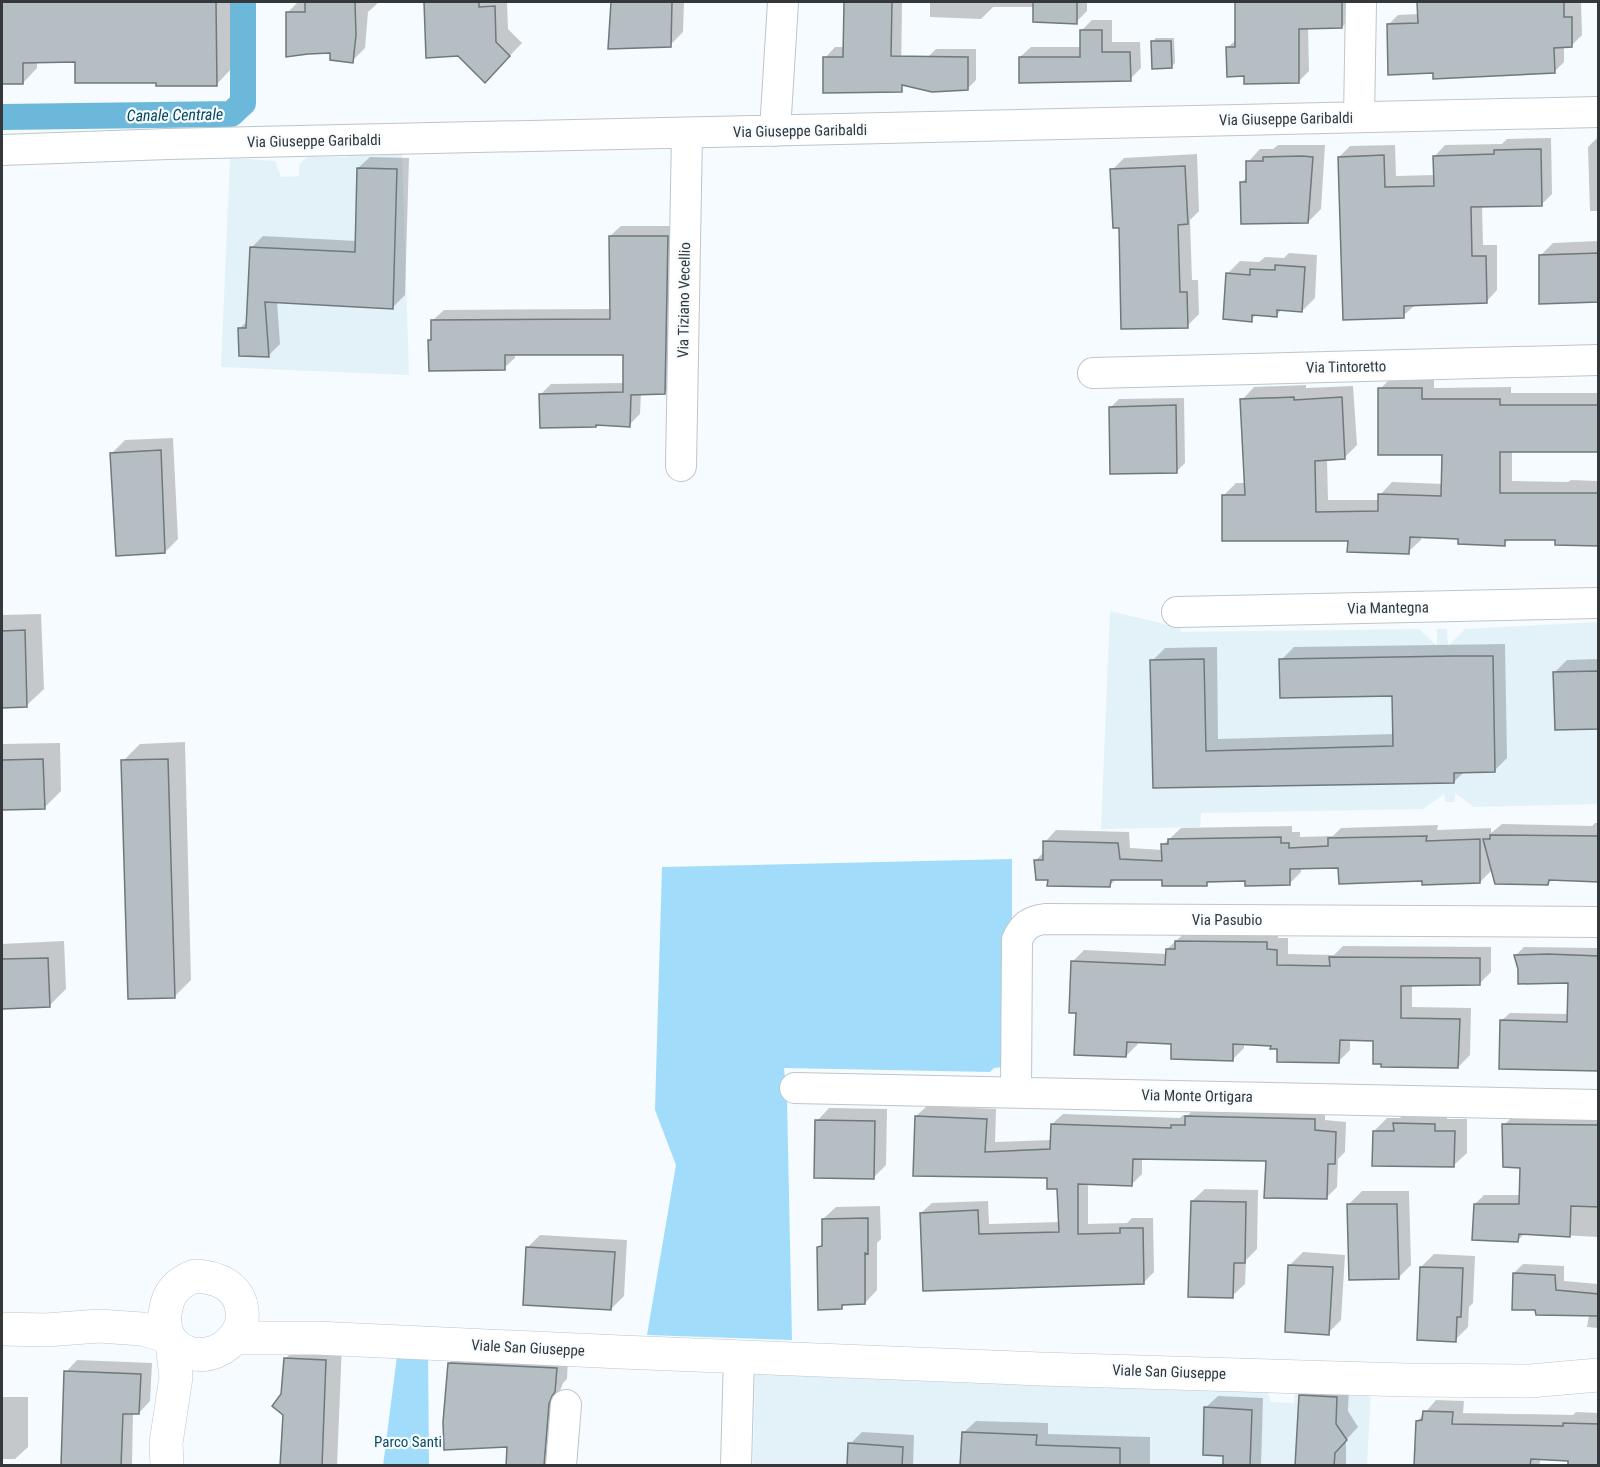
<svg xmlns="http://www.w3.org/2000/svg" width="1600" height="1467" font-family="'Roboto Condensed',sans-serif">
  <rect width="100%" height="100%" fill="#f5fbfe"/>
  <path fill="#e3f2f9" d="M402,150L409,375L221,367L230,158L275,161L281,177L299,176V165L308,156L347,157V152Z
    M1110,611L1180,628L1181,632L1419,629L1437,646V629H1447L1448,646L1465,629L1598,622V804L1474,807L1455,793V802H1445L1444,794L1423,809L1201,813L1200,827L1101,829Z
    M755,1373L969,1383L975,1374L1267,1390L1271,1402L1294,1403L1295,1383L1371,1389L1367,1465L753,1466Z"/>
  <path fill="#a1ddfa" d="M1012,859V1046L1003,1067L994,1068L990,1072L784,1068L787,1099L792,1340L647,1335L676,1165L655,1110L662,867Z
    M398,1348L428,1349L429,1465L383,1466Z"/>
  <path fill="#0003" d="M2,2H231V69L217,84L157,81L77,61H37V68L23,83H2Z
    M298,2H379L368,12L365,48L352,61L332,52L287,13Z
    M425,2H507L508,29L522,43L498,68L458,54L427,56Z
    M612,2H684L683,32L670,45L609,48Z
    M845,2H902L901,80L825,58L835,47H845Z
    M930,2H1087V11L1076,22L1035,7H993L981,19L930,17Z
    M1236,2H1352V17L1342,27H1308L1309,71L1299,81L1246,75L1228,47L1237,39Z
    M1419,2H1581L1582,35L1572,45L1564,46V62L1554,72H1434L1388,25L1398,15L1419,14Z
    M1092,20H1112V42H1140L1141,68L1130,79L1020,57L1031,47H1081L1082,30Z
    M1156,38H1174L1175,63L1171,67L1152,42Z
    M936,49H976V80L967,89L926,91L928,57Z
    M1598,137V211H1590L1588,147Z
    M1551,138L1552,194L1541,205H1482L1483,245H1497V290L1486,302L1415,305L1403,316L1339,157L1350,146L1395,145L1396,176L1435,175L1434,157L1445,145L1502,144L1507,139Z
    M1278,145H1325L1321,209L1308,222L1241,183L1248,176V162L1260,149H1273Z
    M1197,154L1199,211L1190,220L1192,280H1198L1199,314L1187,326L1121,226L1112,170L1124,158Z
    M370,157L409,158L405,295L393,307L277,301L280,344L268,356L240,328L248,321L251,248L263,236L356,241L358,168Z
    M621,226H678L675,382L664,393H641L640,414L629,425L540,395L551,384L625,383V353L515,354V358L504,368L430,340L433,338V320L444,310L611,309L610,236Z
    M1598,241V301L1540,256L1553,243Z
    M1289,253L1317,255L1315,298L1302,311L1282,309L1277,315L1257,314L1251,320L1227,274L1240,261L1259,262L1265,257L1284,258Z
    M1434,376V388L1511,387V393H1598V451H1512V481L1568,482L1571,480L1598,481V545L1557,539L1510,538L1504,544L1459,537L1421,536V540L1408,552L1349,540L1224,495L1236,483H1246L1242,400L1254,387L1306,385V388L1353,386L1357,445L1344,458L1327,459L1328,500H1380V495L1392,482L1443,484L1444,453L1380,389L1392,377Z
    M1184,398L1185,463L1177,471L1111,407L1119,399Z
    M173,438L178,539L165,552L112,453L125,440Z
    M41,614L44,689L26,706H2V615Z
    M1505,644L1507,758L1494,771H1465L1454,782L1154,787L1152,661L1165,648L1217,647L1218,739L1394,734L1393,694L1281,660L1294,647Z
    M1598,659V728L1554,673L1567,660Z
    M185,742L191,980L174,997L123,761L140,744Z
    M60,743L61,791L44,808L2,809V744Z
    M1595,823H1598V881L1552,878L1548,883L1493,869L1480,882L1424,880L1340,867L1301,868V872L1289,884L1246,879L1210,880L1206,884L1164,879H1116L1109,886L1049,878L1036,860L1044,852L1045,842L1056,830L1129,832L1130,848L1163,850V845L1181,828L1292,826V832H1300V837L1333,836L1341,828L1438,825L1437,830L1491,828V833L1502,824L1592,826Z
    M1188,930L1278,931V938H1288V954L1334,955L1343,946L1491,947V972L1480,983L1412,985V1007L1471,1008L1470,1055L1458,1067L1375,1039H1350V1050L1338,1062L1278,1048L1272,1045L1244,1043V1048L1232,1060L1173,1042L1138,1041V1044L1126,1056L1077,1012L1072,962L1084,950L1167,954V949Z
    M64,941L66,989L49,1006L2,1008V944Z
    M1524,947L1598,948V1070L1501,1021L1510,1013L1569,1014L1570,982L1519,969L1516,955Z
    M927,1106L996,1109L995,1142L1052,1140V1124L1063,1114L1180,1118L1183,1115H1188L1197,1106L1325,1109V1120L1346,1122L1345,1152L1338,1159L1337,1187L1327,1197L1267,1160L1142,1157V1174L1131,1185L1088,1183V1224L1127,1223L1132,1218H1153L1154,1272L1143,1283L925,1289L921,1213L932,1203L988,1201L989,1224L1060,1222L1058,1187L1048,1177L915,1174L916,1116Z
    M829,1108L887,1109L886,1165L874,1177L817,1121Z
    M1408,1111H1447V1119H1467V1153L1454,1165L1374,1131L1387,1118H1400Z
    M1513,1116L1598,1117V1237L1525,1233L1518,1240L1475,1204L1484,1195H1521V1166L1504,1125Z
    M1205,1189L1258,1190L1257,1249L1246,1260L1245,1284L1232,1296L1192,1201Z
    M1362,1191H1409L1411,1265L1398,1278L1349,1204Z
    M880,1206L881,1239L877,1243V1290L865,1303H846L842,1308L819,1247L824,1242L823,1219L836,1207Z
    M540,1235L627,1240L624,1296L611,1309L527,1248Z
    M1303,1252L1345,1255L1341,1320L1328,1333L1290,1265Z
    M1434,1254L1475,1256L1473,1303L1469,1307L1468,1327L1455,1340L1421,1267Z
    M1523,1264L1564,1266V1281L1598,1284V1328L1587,1327L1589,1315L1536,1308L1514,1273Z
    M303,1342L342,1344L337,1466H281L285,1359Z
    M461,1352L568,1357L567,1379L563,1383L560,1391L555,1452L560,1466H507L509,1446L449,1363Z
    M77,1360L152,1363L150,1401L139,1413L133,1412L132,1466H62L66,1372Z
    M1312,1384L1349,1385L1348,1411L1358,1427L1346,1440V1466H1296L1300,1396Z
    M1218,1396L1263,1398L1261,1466H1224L1225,1455L1205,1408Z
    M2,1397H28V1447L15,1459H2Z
    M1436,1400L1464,1401L1463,1413L1573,1415L1576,1412L1598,1413V1466L1570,1460L1541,1458L1539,1466H1415L1417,1422Z
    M976,1421L1048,1423V1434L1150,1437V1466H962L963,1433Z
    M862,1432L914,1435L913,1466H848L850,1444Z"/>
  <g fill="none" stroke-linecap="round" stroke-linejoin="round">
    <path stroke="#6cb8da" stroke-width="26" d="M2,117L231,114L243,103V2"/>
  </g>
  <path fill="#b4bec3" stroke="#6f787c" stroke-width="1.5" d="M2,2H216L217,86H156V83H75V62L23,63V84H2Z
    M305,2H355L356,35L353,63L330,60V53L308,54L286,57V12H305Z
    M424,2H479V7L495,6L496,42L510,56L485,83L458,56L426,58Z
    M611,2H672L671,47L608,49Z
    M844,2H892L891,56L968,57V90L932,92L902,85V92L823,93V57H843Z
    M1033,2H1077V24L1033,22Z
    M1235,2H1342V28L1299,29V83L1244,84V76L1227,77L1226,47H1235Z
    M1417,2H1564V17H1572V47L1554,48L1555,73L1433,79V73L1388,75L1387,24L1418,23Z
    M1080,30H1102V52H1130L1131,81L1019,83V57H1080Z
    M1151,41H1171L1172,68L1152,69Z
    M1541,149L1542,206L1471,207L1472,256H1486L1487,303L1404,306V318L1343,320L1338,157L1384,155L1385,187L1434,186L1433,156L1494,154V150Z
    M1302,156L1313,157L1308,223L1241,224L1240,182H1246V161H1263V157Z
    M1185,166L1188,224L1178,225L1180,292H1187L1188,328L1121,329L1119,228H1113L1110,169Z
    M357,168L397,169L393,309L265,302L269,357L239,356L238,328H246L250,247L355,252Z
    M609,236H668L665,394L631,395L630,427L596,425V427L540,428L539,394L623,392V355H505V370L429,371L428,340H431V320L610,319Z
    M1599,253V302L1539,304V255Z
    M1275,265L1305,267L1302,312L1277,310V317L1252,315V322L1223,319L1226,273L1250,275V269L1275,270Z
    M1378,388H1422V399H1500V405H1599V452H1500V493H1599V546L1555,545V540H1505V546L1458,544V539L1410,537L1409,554L1347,552L1348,541H1222V495H1245L1240,399L1294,397V400L1342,397L1345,459L1315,461L1316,512L1378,511V494L1441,496L1442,455H1378Z
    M1176,405L1177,473L1110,474L1109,407Z
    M161,450L165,553L116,556L110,453Z
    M25,630L27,707L2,708V631Z
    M1453,656H1493L1495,772L1454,773V783L1153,788L1150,660L1204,659L1206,751L1393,746L1392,696L1280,698L1279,659Z
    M1599,671V729L1555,730L1553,672Z
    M43,759L45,809L2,810V760Z
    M168,759L175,998L128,999L121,760Z
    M1490,835L1599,836V882L1549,880L1548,885L1495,884L1483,839H1490Z
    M1427,836L1426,841L1480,839V883L1422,885V881L1339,884L1338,868L1290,869V885L1245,886V881L1207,882V886H1162V880H1111L1110,887L1047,886L1048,880H1036L1034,860H1043V841L1118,843L1120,859L1162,861L1161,844H1168V839L1281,837V843H1289V848L1328,846V838Z
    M1175,941L1267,942V949L1277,950V965L1330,966L1329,957L1480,958V985L1401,986V1018L1460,1019L1458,1068L1381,1067V1064H1373V1041L1340,1040L1339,1063L1277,1062V1049H1270L1271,1046L1233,1044V1061L1171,1059V1044L1127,1042L1126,1057L1074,1055L1076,1013H1069L1071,961L1165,965L1166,949H1175Z
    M1548,954L1599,956V1071L1499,1069L1500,1020L1567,1022L1568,983L1518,984V969L1514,955Z
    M48,958L50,1007L2,1009V959Z
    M915,1116L987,1119L985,1152L1050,1149L1051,1124L1171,1128V1125H1185V1116L1315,1119V1130L1336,1132L1335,1164H1328L1327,1199L1264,1198L1266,1161L1133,1159L1132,1186L1078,1184V1234L1120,1233V1228H1143L1144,1284L923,1291L920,1213L978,1210L979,1234L1059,1232L1057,1189H1047V1178L913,1176Z
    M815,1120L875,1121L874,1179L814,1178Z
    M1393,1123L1435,1124V1131H1455L1454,1167L1372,1166L1373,1131H1394Z
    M1502,1124L1599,1125V1207L1571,1206L1570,1237L1519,1234L1518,1242L1472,1240L1474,1204H1519L1520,1168L1503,1167Z
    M1191,1201L1246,1202L1245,1263H1234L1233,1298L1188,1297Z
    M1347,1204H1397L1399,1279L1349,1280Z
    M868,1218V1254L865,1253V1304L842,1305V1309L818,1310L817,1247L822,1246V1219Z
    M526,1247L615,1252L611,1310L523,1305Z
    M1288,1265L1333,1267L1329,1335L1285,1332Z
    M1420,1267L1463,1268L1461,1317H1457L1456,1342L1417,1340Z
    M1513,1273L1555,1275L1556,1290L1599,1294V1316L1536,1315L1535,1310H1512Z
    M284,1358L326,1360L322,1466H280L283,1415L272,1406L281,1394Z
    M448,1363L557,1368L555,1392L552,1396L549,1404L544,1466H506L507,1447L444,1450L443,1422Z
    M64,1371L141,1374L139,1414H123L121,1466H61Z
    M1299,1395L1337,1397L1336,1424L1347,1440L1335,1453L1334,1466H1295Z
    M1204,1407L1252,1410L1250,1466H1223V1456L1203,1455Z
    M1423,1411L1453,1412L1452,1424L1563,1426V1423L1599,1424V1466H1568V1461L1531,1459L1530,1466H1414L1416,1421L1422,1420Z
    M962,1432L1037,1435L1036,1445L1120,1448V1466H960Z
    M848,1443L903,1447L902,1466H847Z"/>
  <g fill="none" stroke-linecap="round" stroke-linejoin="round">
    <g stroke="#bcc6cb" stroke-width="32">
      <path id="street" d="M1359,117L1361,2
        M775,131L783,2
        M2,150L168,144L1598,112
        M1093,373L1598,360
        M681,466L687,133
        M1177,612L1598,603
        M795,1088L1598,1105
        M1016,1092L1017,940C1023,926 1030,921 1045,919L1598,922
        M561,1466L566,1405
        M736,1466L739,1357"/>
    </g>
    <g stroke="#bcc6cb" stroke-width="34">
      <path id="secondary" d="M195,1276C217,1277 239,1286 242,1310C243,1318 242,1325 238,1332C215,1371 155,1357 166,1308C169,1291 179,1282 195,1276Z
        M2,1329L46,1330L99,1326L142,1329L167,1336
        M235,1338H316L621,1352L1041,1369L1407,1380L1530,1381L1598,1375
        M167,1466L166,1443L176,1377L172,1343"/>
    </g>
    <use href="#street" stroke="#fff" stroke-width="30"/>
    <use href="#secondary" stroke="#fff" stroke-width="33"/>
  </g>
  <g text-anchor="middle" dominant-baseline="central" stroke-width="4.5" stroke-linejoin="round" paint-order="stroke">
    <g font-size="15" fill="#34383a" stroke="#f5fbfe">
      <text transform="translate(1286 119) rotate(-1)">Via Giuseppe Garibaldi</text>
      <text transform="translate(800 131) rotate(-1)">Via Giuseppe Garibaldi</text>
      <text transform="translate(314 141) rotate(-1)">Via Giuseppe Garibaldi</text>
      <text transform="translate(684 300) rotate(-89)">Via Tiziano Vecellio</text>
      <text transform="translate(1346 367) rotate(-1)">Via Tintoretto</text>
      <text transform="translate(1388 608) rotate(-1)">Via Mantegna</text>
      <text x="1227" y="920">Via Pasubio</text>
      <text transform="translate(1197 1096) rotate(1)">Via Monte Ortigara</text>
      <text transform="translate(528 1348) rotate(3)">Viale San Giuseppe</text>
      <text transform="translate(1169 1372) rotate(2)">Viale San Giuseppe</text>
    </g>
    <g font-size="15" fill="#0c4d65" stroke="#f5fbfe">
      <text x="408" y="1442">Parco Santi</text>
    </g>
    <g font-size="16" font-style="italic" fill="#064961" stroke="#f5fbfe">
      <text transform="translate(175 115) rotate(-1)">Canale Centrale</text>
    </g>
  </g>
  <rect width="1600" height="1467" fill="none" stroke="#34383a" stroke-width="6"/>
</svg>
